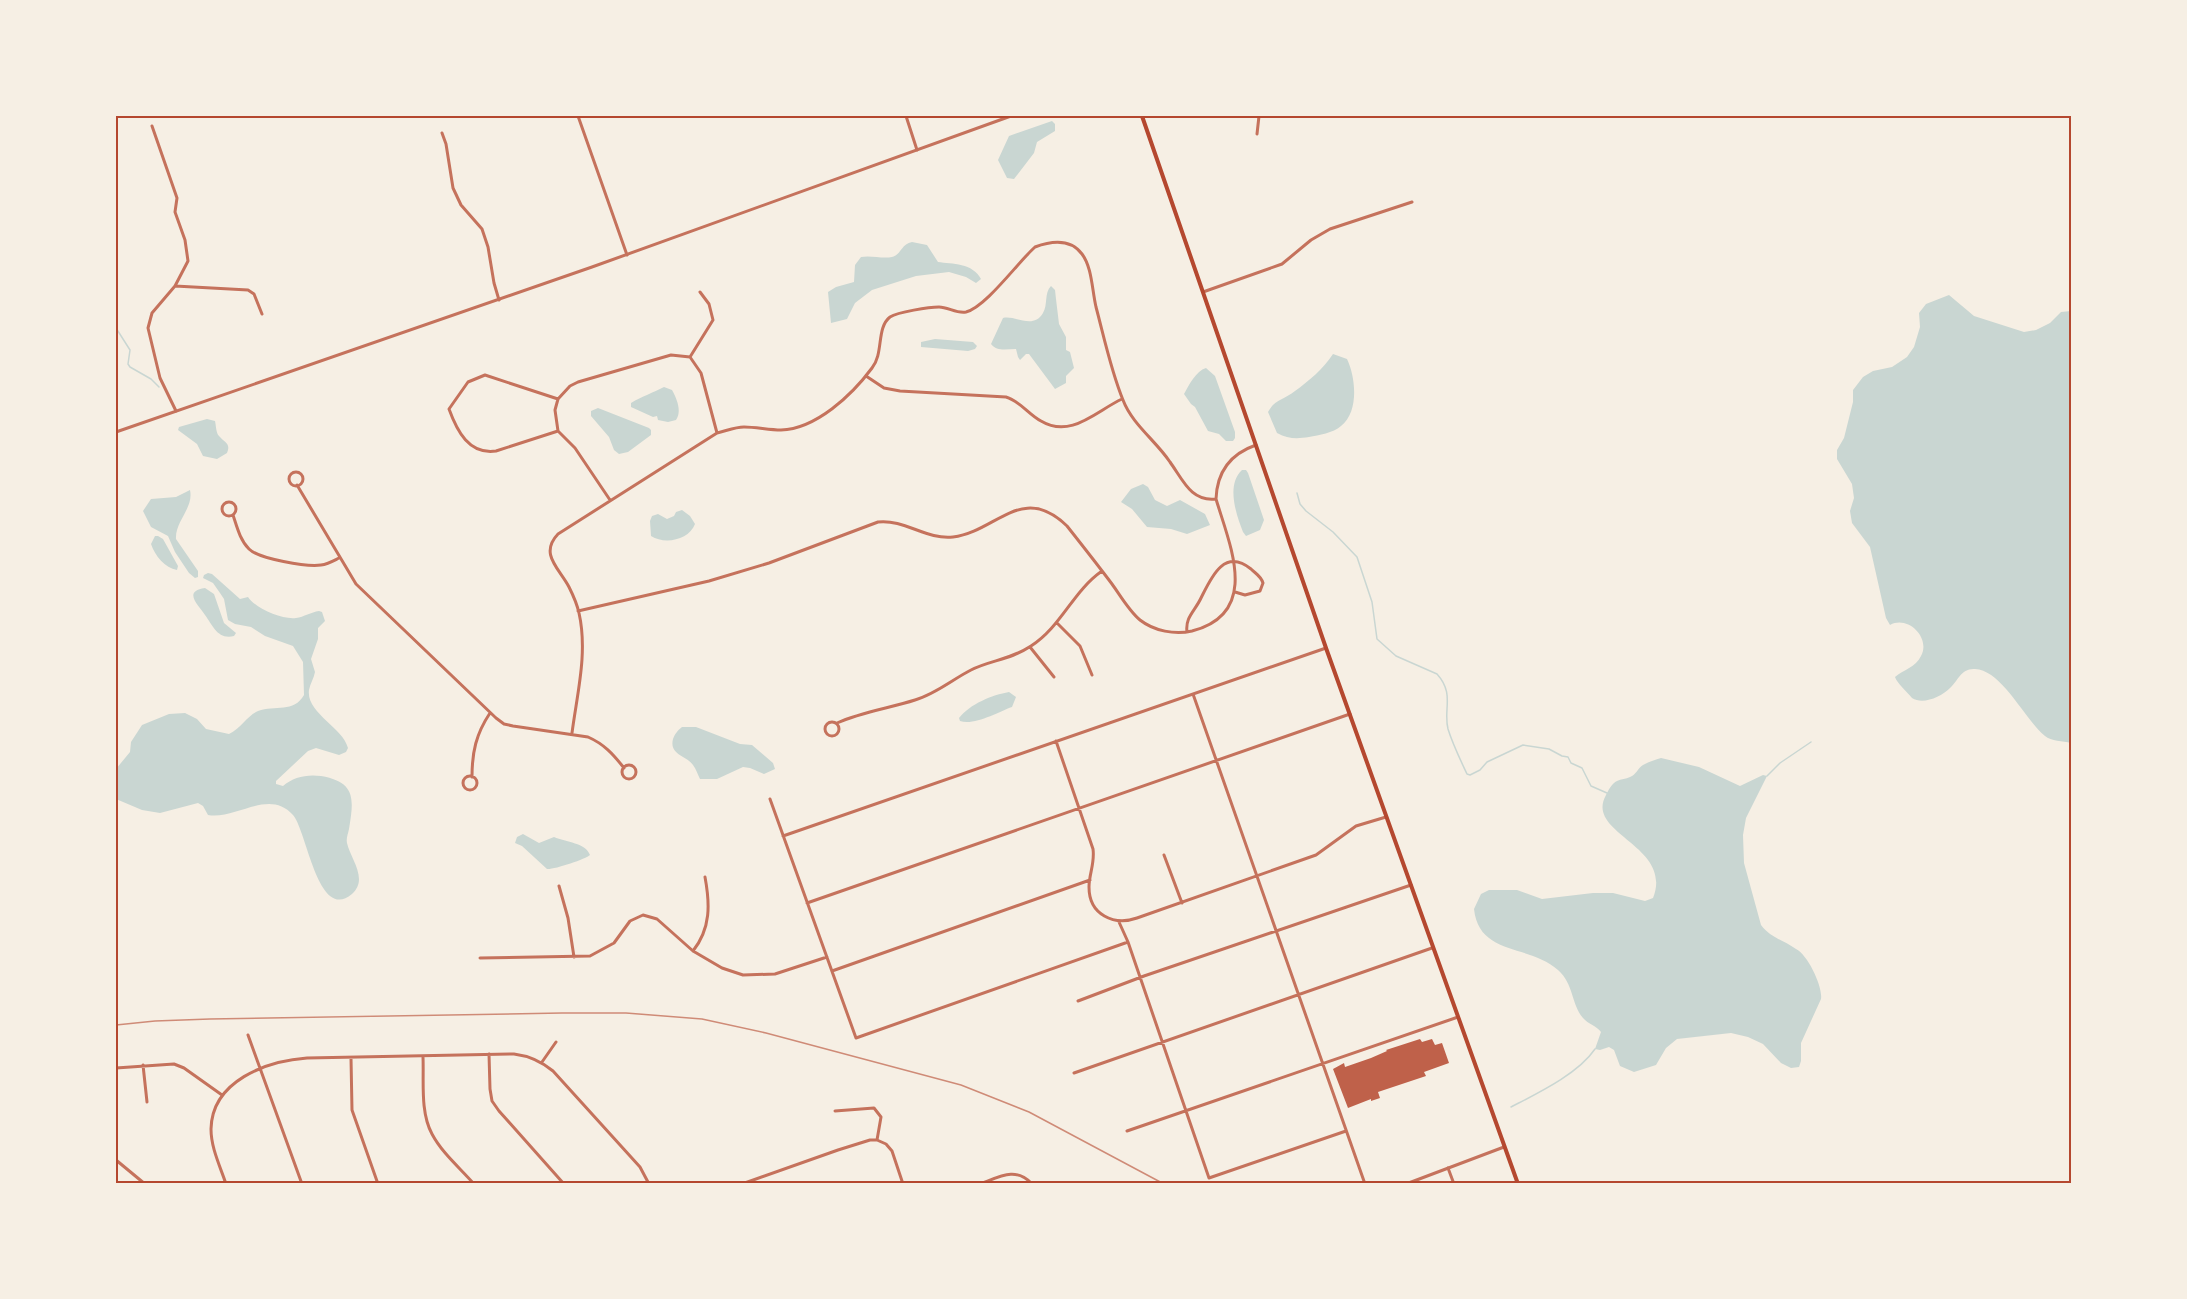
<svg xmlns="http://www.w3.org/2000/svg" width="2187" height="1299" font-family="'Source Sans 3',sans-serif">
  <rect width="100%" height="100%" fill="#f6efe4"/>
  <path fill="#c9d6d2" d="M1052,121L1055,124V131L1037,142L1034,153L1014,179L1007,178L998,160L1009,136Z
    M912,242L927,245L938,262C952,264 973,263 981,279L976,283L966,277L949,272L916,276L872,290L855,303L847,319L831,323L828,292L836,287L854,282L855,265L861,257C871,255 882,259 892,257C901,255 901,244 912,242Z
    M1051,286L1055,290L1056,299L1059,324L1066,337V350L1070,352L1074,368L1066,376V383L1055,389L1029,354H1026L1020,360L1018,357L1016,349C1007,349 997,352 991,344L1003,318C1016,315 1033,330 1043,313C1048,305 1044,293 1051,286Z
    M1949,295L1974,316L2024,332L2036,330L2050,323L2061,312L2071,311V743C2063,741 2051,741 2045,736C2025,720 2002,670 1975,669C1961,668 1958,681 1950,688C1941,697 1923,705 1912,698C1907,692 1897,683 1895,677C1903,670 1916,667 1921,656C1931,638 1908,615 1890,625L1886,618L1870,547L1852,523L1850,511L1854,498L1852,484L1837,459V450L1844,438L1853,402V390L1863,377L1873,371L1892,367L1907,357L1914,347L1920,327L1919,313L1926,304Z
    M935,339L973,342L977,346L975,349L968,351L921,347V342Z
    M1333,354L1347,359C1356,378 1359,412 1341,426C1333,433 1319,435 1309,437C1297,439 1288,439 1277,433L1268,412C1274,400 1285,399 1295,391C1309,381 1323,369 1333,354Z
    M1206,368L1215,376L1235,432V438L1233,441H1226L1219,434L1208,431L1195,407L1191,404L1184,394C1189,385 1196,371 1206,368Z
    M664,387L672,390C677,399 682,411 676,420L668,422L658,420L657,416L653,417L631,407V403C642,396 653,393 664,387Z
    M598,408L649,428L651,430V435L628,452L619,454L614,450L609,437L591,416V411Z
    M207,419L215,421C216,425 216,433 219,436C225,443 231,443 227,453L217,459L203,456L197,444L178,430L179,427Z
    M1242,470H1246L1248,473L1264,520L1260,530L1246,536L1243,532C1236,514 1226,485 1242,470Z
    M1143,484L1148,487L1155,500L1167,506L1180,500L1205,514L1210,525L1187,534L1171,529L1147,527L1132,509L1121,502L1131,489Z
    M190,490C194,508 175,521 176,539L198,571V577L195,578L189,573L175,552L168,536L151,527L143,511L151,499L176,497Z
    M682,510L690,516L695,524C689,540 665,545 651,536L650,521L652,516L658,514L667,519L674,516L676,512Z
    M155,536H158L163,539L178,566L177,570C165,568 155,556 151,544Z
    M208,573L212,574L240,599L248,597C255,608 282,620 296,618C304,617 311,612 319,611L322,612L325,621L318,628V639L311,659L315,672C314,678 310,684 309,690C306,713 343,727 348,748L346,752L339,755L316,748L308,751L276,781V784L283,786C293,777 307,774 321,776C356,782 354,799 349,829C348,834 346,838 347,843C350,858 369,879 352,894C318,923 307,831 293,815C269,788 236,820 208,815L203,806L198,803L160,813L142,810L116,799V769L130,752L131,742L142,725L169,714L185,713L197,719L206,729L229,734C241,728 248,715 258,711C275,705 294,713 304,695L303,662L293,646L265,636L251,627L235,624L228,620L224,599L220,593L213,583L203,578L204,575Z
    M205,588L214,594L224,623L236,633L234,636C218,640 213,626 205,615C199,606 182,591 205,588Z
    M1009,692L1016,697L1012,707C998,712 974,726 960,721L959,718C970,704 992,695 1009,692Z
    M682,727H696L740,744L752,745L773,763L775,769L764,774L750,768L743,767L717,779H700C698,775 696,769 693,765C686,755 669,755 673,739C675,734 677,731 682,727Z
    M1661,758L1699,767L1740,786L1763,775L1767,776L1746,818L1743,835L1744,863L1761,925C1771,938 1783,940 1796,949C1808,955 1823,987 1821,999L1801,1043V1061L1799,1067L1791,1068L1781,1063L1763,1044L1748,1037L1731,1033L1677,1039L1666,1048L1656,1065L1634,1072L1620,1066L1614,1050L1609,1047L1600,1050L1595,1049L1601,1032C1597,1026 1588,1024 1583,1018C1571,1004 1574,984 1558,970C1529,944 1479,956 1474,909L1481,894L1489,890H1517L1542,899L1593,893H1613L1645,901L1653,898C1674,845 1584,834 1606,795C1608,791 1612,783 1617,781C1621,779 1626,779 1630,777C1636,775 1638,768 1643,765C1648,762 1655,760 1661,758Z
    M523,834L539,843L554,837C566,842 586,843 590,855C586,859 553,870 547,869L522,846L515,843L517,837Z"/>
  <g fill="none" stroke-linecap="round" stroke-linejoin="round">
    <path stroke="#c9d6d2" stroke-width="1.5" d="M116,328L130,350L128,364L130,367L151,379L159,387
      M1297,493L1300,504L1306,511L1333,532L1357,557L1372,602L1377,639L1396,656L1437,674C1455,694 1443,709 1448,729C1453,745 1460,759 1467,774L1470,775L1480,770L1487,762L1523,745L1549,749L1562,756L1568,757L1571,763L1582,768L1591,786L1607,793
      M1767,776L1780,763L1811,742
      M1511,1107C1538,1093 1578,1074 1595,1049"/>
  </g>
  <path fill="#bf614a" d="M1420,1039L1422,1042L1432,1039L1435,1045L1442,1043L1449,1063L1424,1072L1426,1076L1378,1092L1380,1098L1371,1101V1099L1348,1108L1333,1069L1344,1063L1345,1067L1371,1058L1387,1051L1386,1050Z"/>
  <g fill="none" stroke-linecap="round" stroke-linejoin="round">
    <path stroke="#c5725c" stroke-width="3" d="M578,116L627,255
      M906,116L917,150
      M152,126L177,198L175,212L185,240L188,261L175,286L152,313L148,328L160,378L176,411
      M442,133L446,144L453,188L461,205L482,229L488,247L494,283L499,300
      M1257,134L1259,116
      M175,286L248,290L254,294L262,314
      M1203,292L1282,264L1311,240L1330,229L1412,202
      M690,357L713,320L709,304L700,292
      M866,376L884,388L900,391L1006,397C1020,401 1028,414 1041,421C1071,439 1096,411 1122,399
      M558,399L485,375L468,382L449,409C457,431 469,455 496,451L558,431
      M289 479a7 7 0 1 1 14 0a7 7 0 1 1-14 0Z
      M297,485L356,584L496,718L504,724L513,726L588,737C604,744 613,754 624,768
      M610,500L575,448L558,431L555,410L558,399L570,386L578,382L671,355L690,357L701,373L717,433
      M222 509a7 7 0 1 1 14 0a7 7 0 1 1-14 0Z
      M233,515C237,527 240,540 249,549C259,559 307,567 321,565C328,564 333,561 339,558
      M578,611L709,581L769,563L878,522C905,519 926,540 953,537C996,532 1022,482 1067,526C1082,545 1097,564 1112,584C1120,595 1129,611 1140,620C1154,631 1175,635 1192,631C1261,613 1230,546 1216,499C1217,472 1230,454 1256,445
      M1057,623L1080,646L1092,675
      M1187,632C1185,617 1195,611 1201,598C1211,578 1224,547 1251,569C1256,574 1261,576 1263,583L1260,591L1245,595L1235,592
      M1030,647L1054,677
      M1193,694L1365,1184
      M825 729a7 7 0 1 1 14 0a7 7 0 1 1-14 0Z
      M837,723C861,712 890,708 915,700C936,694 953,679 971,670C991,660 1010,660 1031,646C1061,627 1073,591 1102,571
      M572,733C577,694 588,653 579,613C577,604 573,595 569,587C559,568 539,554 558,534L717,433C726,431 735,427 744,427C756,427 769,430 781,430C816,429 852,395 872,368C884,353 876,328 890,317C898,312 929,307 939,307C948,307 957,314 966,312C986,307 1018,262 1035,247C1051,241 1070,238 1082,254C1092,267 1092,290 1096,307C1104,337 1111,371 1123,400C1132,424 1156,441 1170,462C1183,480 1191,502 1216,499
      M1056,741L1093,849C1095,863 1089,874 1089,887C1089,915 1114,926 1137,918L1316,855L1356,826L1386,817
      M622 772a7 7 0 1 1 14 0a7 7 0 1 1-14 0Z
      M463 783a7 7 0 1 1 14 0a7 7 0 1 1-14 0Z
      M472,777C472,752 476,734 490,713
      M770,799L856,1038L1128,942
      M783,836L1326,648
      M1164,855L1182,903
      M559,886L568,918L574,957
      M807,903L1350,714
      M1119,922L1128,942L1209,1178L1346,1131
      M693,951C711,928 710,904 705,877
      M480,958L590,956L614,943L630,921L643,915L657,919L693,951L722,968L743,975L775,974L827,957
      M832,971L1090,880
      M1078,1001L1144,976L1411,885
      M248,1035L302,1184
      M489,1054L490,1089L492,1101L499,1111L564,1184
      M423,1057C424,1081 420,1112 432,1134C442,1153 460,1168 474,1184
      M351,1058L352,1110L378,1184
      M542,1062L556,1042
      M143,1065L147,1102
      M116,1068L174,1064L184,1068L222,1095
      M1074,1073L1432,948
      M835,1111L874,1108L881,1117L877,1140
      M1127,1131L1458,1017
      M116,1160L145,1184
      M1448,1168L1454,1184
      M226,1184C220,1166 211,1148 211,1129C212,1081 266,1061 307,1058L514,1054C530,1056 541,1061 553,1071L640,1167L649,1184
      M742,1184L838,1150L870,1140H877L886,1144L892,1151L903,1184
      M980,1184C999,1177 1016,1166 1032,1184"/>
    <path stroke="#c5725c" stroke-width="3" d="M116,432L592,267L1011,116
      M1406,1184L1504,1147"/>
    <path stroke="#b5482f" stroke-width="4" d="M1142,116L1326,648L1518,1184"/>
    <path stroke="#cf8b77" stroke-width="1.5" d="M116,1025L155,1021L210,1019L562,1013H626L702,1019L766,1033L961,1085L1029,1112L1164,1184"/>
  </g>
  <rect width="2187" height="1299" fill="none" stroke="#f6efe4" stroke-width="234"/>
  <rect x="117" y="117" width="1953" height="1065" fill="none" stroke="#b5482f" stroke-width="2"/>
</svg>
